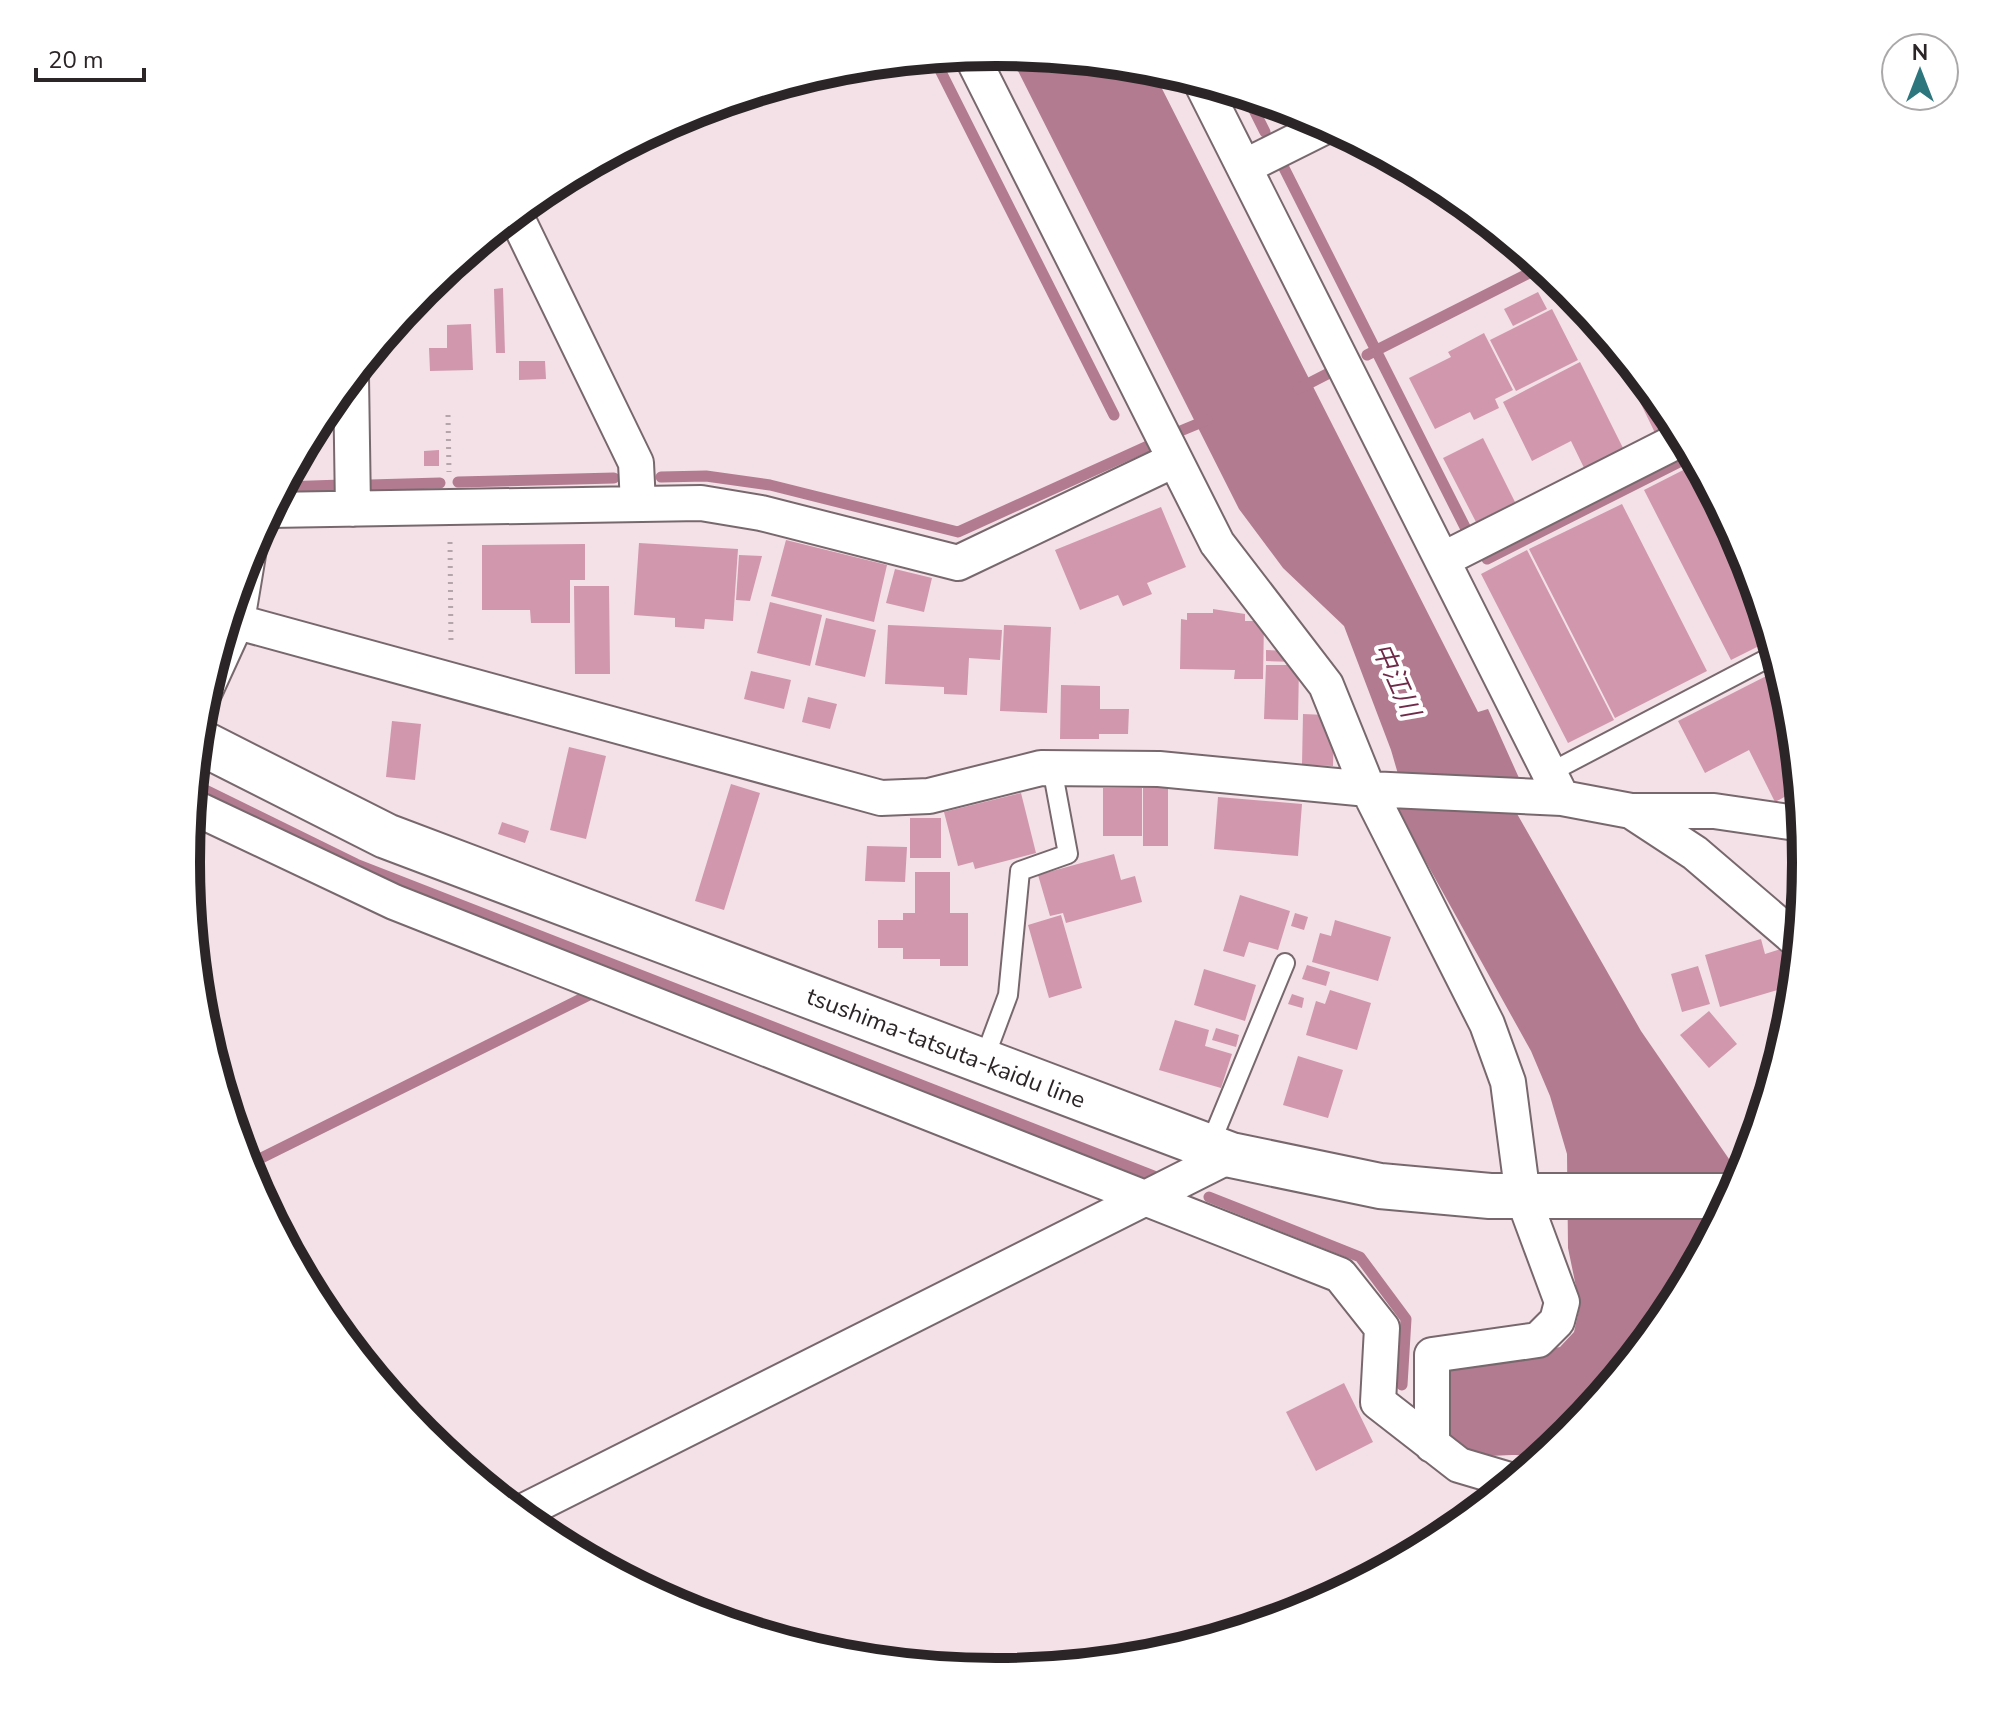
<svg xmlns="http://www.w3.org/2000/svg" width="1992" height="1725" font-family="'Nunito Sans','Noto Sans JP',sans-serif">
  <rect width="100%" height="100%" fill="#f3e1e7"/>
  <path fill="#b27b90" d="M1009,53L1151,67L1478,712L1488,709L1519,778L1516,812L1641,1031L1729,1159L1740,1182L1670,1313L1569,1436L1540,1459C1497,1446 1480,1472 1443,1433L1448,1370L1560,1347L1574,1332L1580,1306L1568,1248L1567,1154L1550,1096L1531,1051L1396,808L1398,774L1391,750L1344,626L1283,568L1239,509Z"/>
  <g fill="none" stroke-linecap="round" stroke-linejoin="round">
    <path stroke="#b27b90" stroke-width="11" d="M934,58L1114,415
      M1247,96L1265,132
      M1284,168L1467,531
      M1367,355L1541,267
      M1298,389L1333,371
      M1178,432L1207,420
      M661,477L706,476L770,485L958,532L1150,445
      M458,482L614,478
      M370,485L440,483
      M282,487L342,485
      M1487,559L1693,455
      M193,784L356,864L1154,1176
      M245,1166L595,992
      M1209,1197L1360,1257L1406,1319L1402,1385
      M1253,1628L1355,1576L1359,1583"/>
  </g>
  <path fill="#d197ad" d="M503,288L505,353H496L494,289Z
    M1538,292L1547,309L1513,326L1504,309Z
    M1552,309L1578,360L1516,391L1490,340Z
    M471,324L473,370L430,371L429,348H447V325Z
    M1484,333L1513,390L1495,399L1499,408L1474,420L1470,412L1435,429L1409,378L1451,357L1448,352Z
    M1610,340L1670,413L1677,425L1656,435Z
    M519,361H545L546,379L519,380Z
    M1580,362L1626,454L1587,474L1571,441L1532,461L1503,402Z
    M1483,438L1515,502L1476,522L1443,458Z
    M439,450V466H424V451Z
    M1697,463L1745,553L1771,640L1731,660L1644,490Z
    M1622,504L1707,671L1615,718L1529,549Z
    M1161,507L1186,567L1147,583L1152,594L1123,606L1118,595L1080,610L1055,550Z
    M786,540L887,565L874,622L771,596Z
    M639,543L738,549L733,621L705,619L704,629L675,627V618L634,615Z
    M585,544V580H570V623H531L530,610H482V545Z
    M1527,550L1614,720L1568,743L1481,574Z
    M739,555L762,556L750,601L736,600Z
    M895,569L932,578L924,612L886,603Z
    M574,586H609L610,674H575Z
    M770,602L822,615L810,666L757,653Z
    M1213,609L1245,614V621H1264L1263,679H1234L1235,670L1180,669L1181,619L1187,620V613H1213Z
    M826,618L876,630L865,677L815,665Z
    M888,625L1002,630L1000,660L969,658L967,695L944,694V687L885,684Z
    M1004,625L1051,627L1047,713L1000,711Z
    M1266,650L1296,651V662L1266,661Z
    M1266,665H1299L1298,720L1264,719Z
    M1780,669L1791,705L1799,789L1775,802L1749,750L1705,773L1678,721Z
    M751,671L791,680L784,709L744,699Z
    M1061,685L1100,686V709H1129L1128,734H1099V739H1060Z
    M808,697L837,704L830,729L802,722Z
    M1303,714L1326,715L1325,729H1334L1333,766L1302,765Z
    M392,721L421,724L415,780L386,777Z
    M569,747L606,756L586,839L550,830Z
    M731,784L760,793L724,910L695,901Z
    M1103,788H1142V836H1103Z
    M1143,788H1168V846H1143Z
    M1021,793L1036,853L975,869L973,862L958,866L944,812Z
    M1218,797L1302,804L1298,856L1214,849Z
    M910,818H941V858H910Z
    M502,822L529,831L525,843L498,834Z
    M867,846L907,847L905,882L865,881Z
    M1114,854L1121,880L1135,876L1142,902L1066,923L1063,913L1050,916L1038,875Z
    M915,872H950V913H968V966H940V959H903V948H878V920H903V913H915Z
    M1240,895L1290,911L1278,950L1249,942L1244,957L1223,951Z
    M1295,913L1308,917L1304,930L1291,926Z
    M1061,915L1082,988L1049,998L1028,925Z
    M1335,920L1391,937L1378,981L1312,962L1320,933L1331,936Z
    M1761,939L1765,954L1787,947L1795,974L1794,985L1720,1007L1705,955Z
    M1307,965L1330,972L1326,986L1302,979Z
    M1698,966L1710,1004L1682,1012L1671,974Z
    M1204,969L1256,985L1245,1021L1194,1005Z
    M1330,990L1371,1003L1357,1050L1306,1035L1316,1001L1325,1004Z
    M1292,994L1304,998L1302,1008L1288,1004Z
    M1709,1011L1737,1044L1709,1068L1680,1035Z
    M1175,1020L1209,1030L1205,1046L1232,1054L1221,1088L1159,1070Z
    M1216,1028L1239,1035L1236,1047L1212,1040Z
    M1298,1056L1343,1070L1328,1118L1283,1105Z
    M1344,1383L1373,1442L1316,1471L1286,1412Z"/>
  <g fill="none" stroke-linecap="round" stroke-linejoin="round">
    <g stroke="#78686e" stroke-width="22">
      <path id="service" d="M1549,773L1776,654
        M983,1062L1008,995L1020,871L1068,854L1052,768
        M1209,1147L1285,963"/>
    </g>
    <g stroke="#78686e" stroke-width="38">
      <path id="minor" d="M971,55L1217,543L1326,685L1368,789L1487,1024L1508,1082L1523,1197L1562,1302L1557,1321L1538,1340L1432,1355V1445
        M1201,82L1562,798
        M1244,167L1328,125
        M515,214L636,463L638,504
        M351,377L353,509
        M270,510L701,503L761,513L958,563L1174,460
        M1442,560L1683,438
        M227,619L881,798L929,796L1041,768L1159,769L1368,789L1562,798L1631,811H1714L1803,824
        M205,691L237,621L249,549
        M191,806L394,902L1340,1275L1382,1328L1378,1402L1459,1465L1513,1481
        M1631,811L1695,853L1799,942
        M518,1514L1231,1155"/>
    </g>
    <g stroke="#78686e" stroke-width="48">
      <path id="secondary" d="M198,741L386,836L1231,1155L1380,1186L1490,1196H1732"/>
    </g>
    <path stroke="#b3a5a9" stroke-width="5" stroke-dasharray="2 6" stroke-linecap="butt" d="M448,415L449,472
      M450,542L451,644"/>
    <use href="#service" stroke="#fff" stroke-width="18"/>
    <use href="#minor" stroke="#fff" stroke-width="34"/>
    <use href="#secondary" stroke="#fff" stroke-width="44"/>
  </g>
  <g text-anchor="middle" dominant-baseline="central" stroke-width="8" stroke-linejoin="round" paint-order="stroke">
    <g font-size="24" fill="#2b2527" stroke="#fff">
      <text transform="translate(946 1048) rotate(21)">tsushima-tatsuta-kaidu line</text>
    </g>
    <g font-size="26" font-style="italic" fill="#6f2a49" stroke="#fff">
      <text transform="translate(1396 680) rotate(66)">中江川</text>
    </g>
  </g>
  <path d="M0 0H1992V1725H0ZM200 862a796 796 0 1 1 1592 0a796 796 0 1 1-1592 0Z" fill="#fff" fill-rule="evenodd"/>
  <path fill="none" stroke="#2b2527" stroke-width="10" d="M200 862a796 796 0 1 1 1592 0a796 796 0 1 1-1592 0Z"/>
  <g transform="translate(1920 72)"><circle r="38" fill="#ffffff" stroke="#aaa8a9" stroke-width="2"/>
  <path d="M0-6L14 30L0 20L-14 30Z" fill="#2d767d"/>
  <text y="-12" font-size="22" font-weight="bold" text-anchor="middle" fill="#2b2527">N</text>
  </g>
  <path d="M36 68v12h108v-12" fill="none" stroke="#2b2527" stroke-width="4"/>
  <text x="48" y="68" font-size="24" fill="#2b2527" stroke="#ffffff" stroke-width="6" paint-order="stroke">20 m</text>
</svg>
